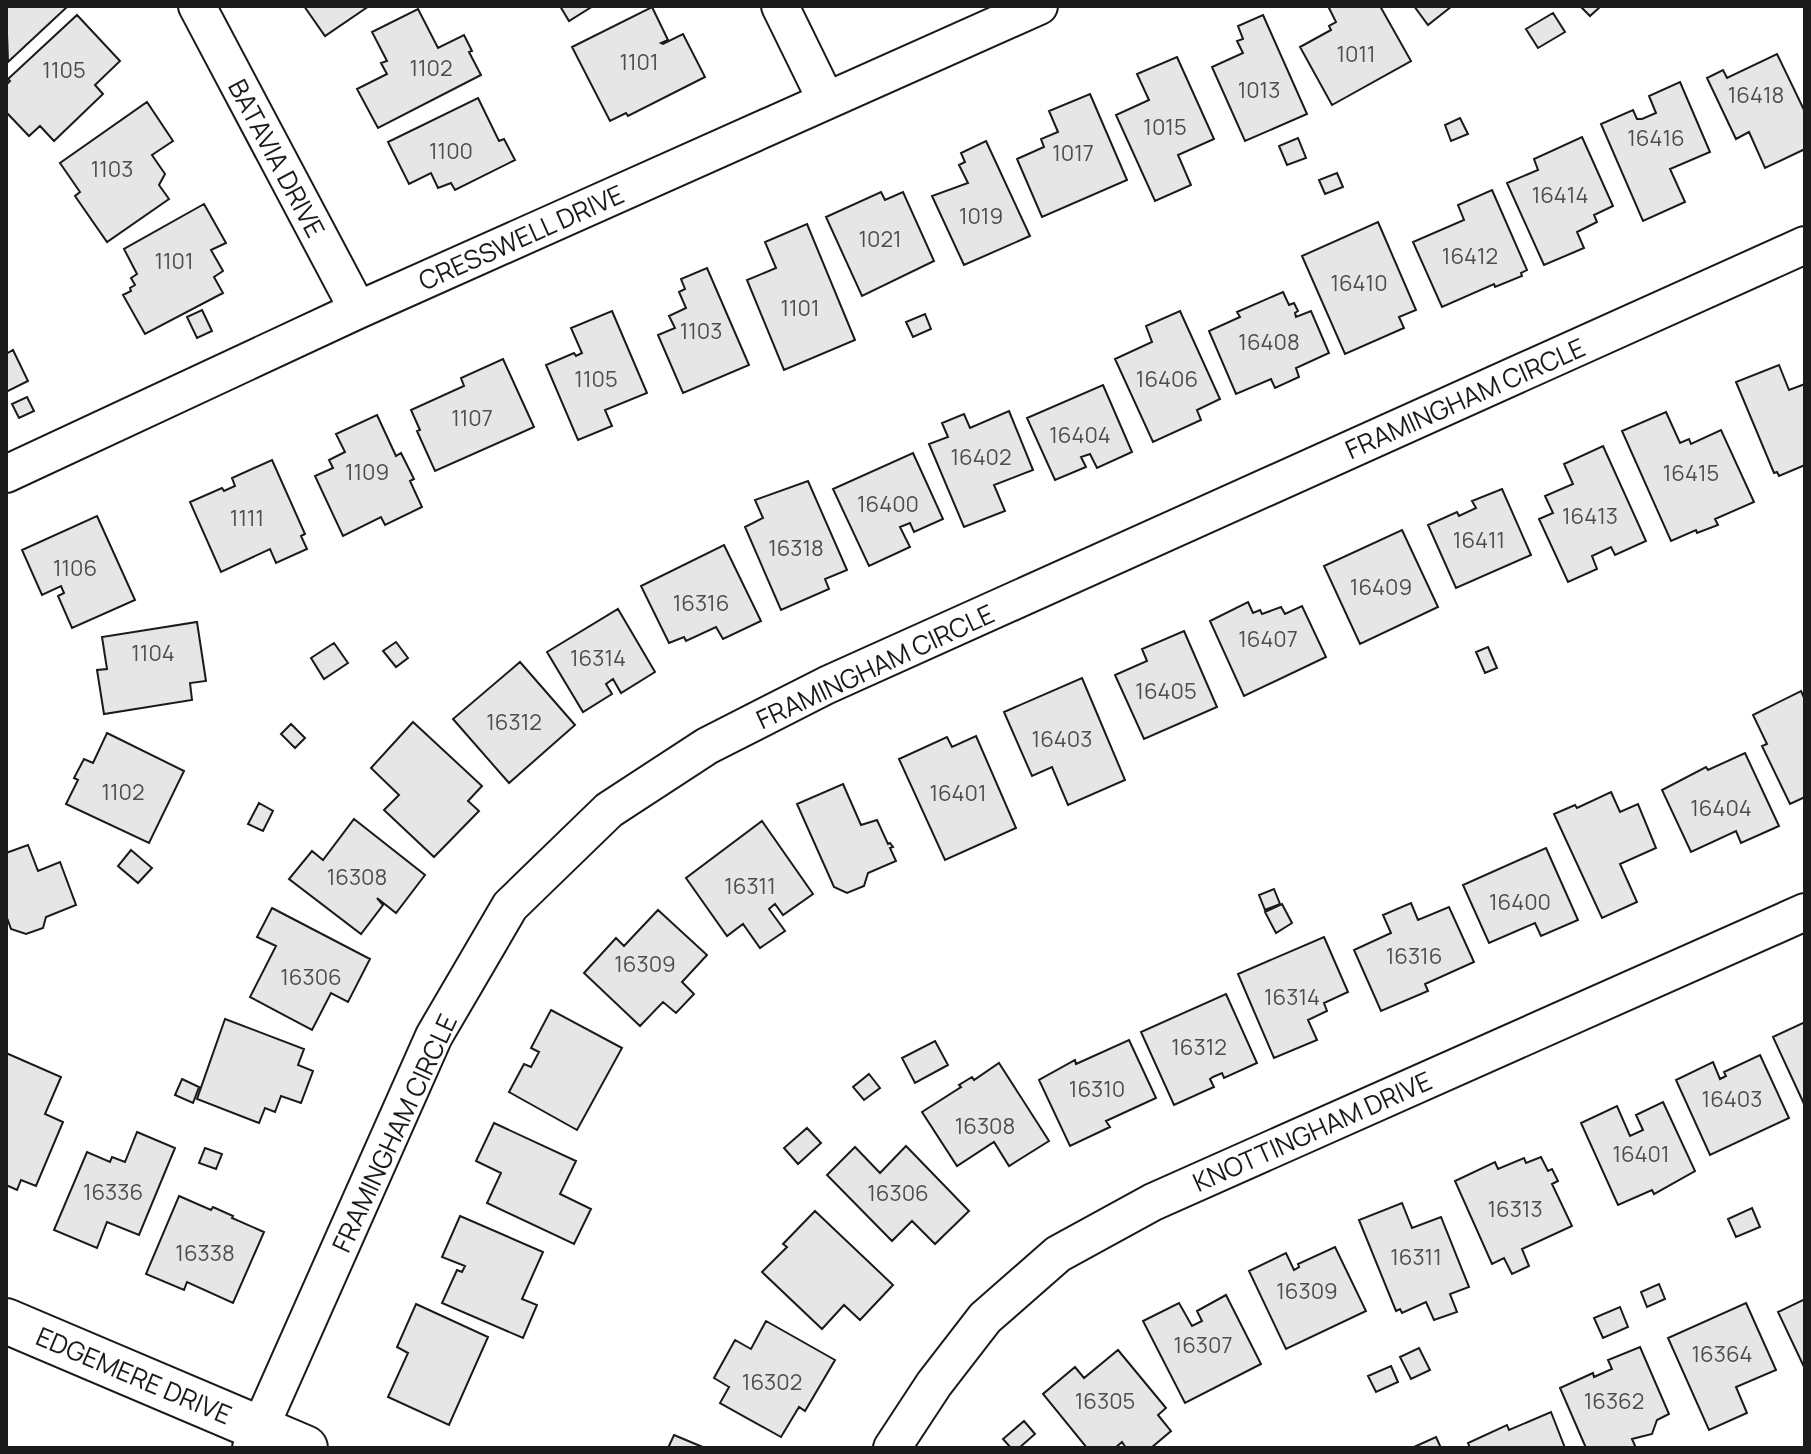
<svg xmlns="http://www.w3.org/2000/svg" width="1811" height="1454" font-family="Manrope,sans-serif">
  <rect width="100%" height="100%" fill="#fff"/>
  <path fill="#e6e6e6" stroke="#1a1a1a" stroke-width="2" d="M6,6H68L8,62Z
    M304,6H369L325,36Z
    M560,6H593L569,21Z
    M1328,6H1380L1411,61L1332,105L1300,47L1331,30L1329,26L1336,22Z
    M1414,6H1452L1428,25Z
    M1580,6H1601L1590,16Z
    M652,7L668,40L661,43L663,44L683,34L705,77L628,116L626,113L610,121L572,47Z
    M418,9L438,48L464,35L472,51L469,52L481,75L378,128L357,89L387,74L381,63L387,61L372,32Z
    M1553,13L1565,32L1538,48L1526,29Z
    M77,15L120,61L95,85L103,94L54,141L40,126L29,136L6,112V85L10,81L8,79Z
    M1263,15L1307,114L1245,141L1212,67L1243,53L1237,41L1243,39L1238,26Z
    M1777,54L1805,112V149L1765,168L1749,132L1736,139L1707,78L1723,70L1727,78Z
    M1177,57L1214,139L1178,155L1191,185L1155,201L1116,115L1149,100L1137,74Z
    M1680,82L1710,152L1670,169L1685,202L1643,221L1601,124L1633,110L1637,119H1642L1656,113L1649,96Z
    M1090,94L1127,180L1042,217L1017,159L1044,147L1041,139L1058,132L1049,111Z
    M478,98L499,141L504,139L515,160L455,190L451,183L438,188L431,173L409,184L388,142Z
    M147,102L173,141L152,155L165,174L159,185L169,199L107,242L75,196L80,192L60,163Z
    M1460,118L1468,134L1451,141L1445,125Z
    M1582,137L1613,206L1594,215L1597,222L1577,232L1584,248L1544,265L1507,183L1538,170L1534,159Z
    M1298,138L1306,158L1287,165L1279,146Z
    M986,141L1030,236L964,265L932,196L968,183L959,165L965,162L961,153Z
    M1337,173L1343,187L1325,194L1319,180Z
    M1492,190L1527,270L1521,273L1522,276L1495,287L1494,284L1442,307L1413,242L1464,220L1458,205Z
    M881,192L885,200L903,192L934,261L862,296L826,217Z
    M204,204L226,243L211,250L223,271L214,277L223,293L145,334L123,295L131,291L130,288L135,285L131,278L137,274L124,249Z
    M1378,222L1416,310L1399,317L1404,328L1345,354L1302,256Z
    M807,224L855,340L784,370L747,280L776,268L765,242Z
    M707,268L749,365L683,393L658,335L675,328L669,316L686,308L679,292L685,289L681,279Z
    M1283,292L1289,305L1294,303L1298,311L1295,313L1296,317L1311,311L1329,353L1296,368L1299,377L1275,388L1271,379L1236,394L1209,331L1240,317L1237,312Z
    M202,310L212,331L197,338L187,317Z
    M612,311L647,393L605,410L612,426L578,440L546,365L574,353L576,356L582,353L571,328Z
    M1180,311L1220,399L1197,410L1201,420L1153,442L1115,359L1152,342L1146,326Z
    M925,314L931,329L913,337L906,322Z
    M13,350L28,381L6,392V354Z
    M503,359L534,427L435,471L417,431L420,430L411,410L464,386L461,378Z
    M1779,365L1789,390L1805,384V465L1779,476L1777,472L1774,473L1736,382Z
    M1103,385L1132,452L1097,468L1090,454L1081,457L1086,467L1055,480L1027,418Z
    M27,397L34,411L19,418L12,404Z
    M1009,411L1033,470L994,485L1005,511L964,527L929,444L948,437L942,423L964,414L970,428Z
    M1666,412L1680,443L1689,439L1691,444L1721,430L1754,502L1715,519L1718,525L1697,533L1696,530L1671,541L1622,431Z
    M377,415L396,456L401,453L414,479L410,481L422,507L385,525L381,517L343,536L315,476L333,468L329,460L345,452L336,434Z
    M1603,446L1646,541L1615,555L1611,547L1592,556L1597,569L1568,582L1539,519L1553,513L1545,496L1573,484L1564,464Z
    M913,453L943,519L914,532L910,523L900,527L910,547L869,566L833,489Z
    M272,460L305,534L301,536L307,549L276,563L270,549L221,572L190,502L222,488L224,491L235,486L232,478Z
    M808,481L847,570L825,579L829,589L781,610L745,527L763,518L755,500Z
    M1502,489L1531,555L1456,588L1428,525L1457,512L1459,516L1476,508L1472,501Z
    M97,516L135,600L72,628L58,596L64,593L61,586L42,595L22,550Z
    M1402,530L1438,607L1360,644L1324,566Z
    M724,545L761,621L723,639L716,627L686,641L684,637L669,643L641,586Z
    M1248,602L1253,613L1260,610L1262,614L1281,607L1285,614L1302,606L1326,657L1244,696L1210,621Z
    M618,609L655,672L621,693L613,679L606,684L612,694L583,712L547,652Z
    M197,622L206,681L190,683L192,700L104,714L97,670L107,669L102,637Z
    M1184,631L1217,707L1144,739L1115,675L1147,661L1142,649Z
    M396,642L408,658L396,667L383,651Z
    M334,643L348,663L324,679L311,658Z
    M1488,647L1497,668L1485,673L1476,652Z
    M520,662L575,725L509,783L453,719Z
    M1082,678L1125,780L1068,805L1052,767L1032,776L1004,712Z
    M1801,691L1805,700V797L1790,804L1762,746L1767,744L1753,715Z
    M413,722L482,786L468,801L479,811L434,857L384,810L399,795L371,768Z
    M291,724L305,738L295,748L281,734Z
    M107,733L184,771L149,843L66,804L78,780L74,778L84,759L93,763Z
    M976,736L1016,828L945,860L899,759L947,737L952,747Z
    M1745,753L1779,826L1741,843L1736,831L1691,852L1662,790L1706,767L1708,770Z
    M843,784L861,825L877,820L888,844L890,843L893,847L890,848L896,861L868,873L864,886L847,893L834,887L797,804Z
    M1611,792L1620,812L1638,804L1656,848L1620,864L1637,902L1602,918L1554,814L1575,805L1577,808Z
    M259,803L273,811L263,831L248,824Z
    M354,819L425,875L396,913L377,898L383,905L361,934L289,879L312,851L323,860Z
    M762,821L813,894L783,915L775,904L769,909L785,931L760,948L743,924L727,936L686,878Z
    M28,845L38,871L60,862L76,905L46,917L43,928L26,934L11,929L6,915V853Z
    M1546,848L1578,920L1541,936L1535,923L1489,943L1463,885Z
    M131,850L152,868L138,883L118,866Z
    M1274,889L1280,904L1265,910L1259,895Z
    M1411,903L1418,920L1449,907L1474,962L1425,984L1428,991L1381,1011L1354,950L1391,933L1383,915Z
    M1282,904L1292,923L1276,933L1265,912Z
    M272,908L370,959L348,1002L331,993L312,1030L250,997L276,946L257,937Z
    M658,910L707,955L682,982L694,994L676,1013L663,1002L640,1026L584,973L616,938L624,946Z
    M1324,937L1348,992L1324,1003L1327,1011L1308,1020L1317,1040L1274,1058L1238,974Z
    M1226,994L1257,1063L1224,1078L1222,1073L1213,1077L1210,1079L1214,1087L1174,1105L1141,1032Z
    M551,1010L622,1048L577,1130L509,1092L524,1064L531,1067L539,1052L531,1048Z
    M225,1019L304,1049L298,1065L313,1071L301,1103L281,1096L275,1112L265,1108L259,1123L197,1099Z
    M1805,1022V1106L1773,1037Z
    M1129,1040L1156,1098L1106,1121L1110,1127L1070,1146L1039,1080L1075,1060L1076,1064Z
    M935,1041L948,1065L915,1083L902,1058Z
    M6,1053L61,1077L45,1114L63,1122L36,1186L21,1180L17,1190L6,1185Z
    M1760,1055L1789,1118L1710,1155L1676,1080L1713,1062L1720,1079L1726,1076L1724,1072Z
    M999,1063L1049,1141L1009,1166L994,1142L957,1166L922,1112L961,1087L959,1085L972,1077L974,1080Z
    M869,1074L880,1088L864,1100L853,1087Z
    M182,1079L199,1087L193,1103L175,1095Z
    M1663,1102L1695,1171L1654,1194L1652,1190L1618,1205L1581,1123L1617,1106L1630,1136L1643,1130L1636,1115Z
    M494,1123L576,1161L560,1194L591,1209L574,1244L487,1203L501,1173L476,1161Z
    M807,1128L821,1143L798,1164L784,1148Z
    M137,1132L175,1148L139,1235L107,1222L97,1248L54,1230L87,1152L110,1162L112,1157L125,1162Z
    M906,1146L969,1211L935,1244L912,1221L892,1241L827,1175L855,1147L880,1173Z
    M205,1148L222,1154L216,1169L199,1163Z
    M1541,1157L1548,1171L1552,1169L1558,1181L1552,1184L1572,1226L1522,1249L1529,1266L1512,1274L1504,1258L1492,1264L1455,1181L1495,1162L1498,1169L1524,1158L1526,1163Z
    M179,1196L211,1210L213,1207L233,1216L232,1218L264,1232L233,1303L187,1282L184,1290L146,1274Z
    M1402,1203L1412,1228L1441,1217L1469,1287L1450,1294L1457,1312L1434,1320L1426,1302L1402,1313L1400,1309L1396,1311L1359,1220Z
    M1752,1208L1760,1227L1736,1237L1728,1219Z
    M815,1211L893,1285L860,1320L844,1305L822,1329L762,1272L787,1247L783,1244Z
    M460,1216L543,1252L522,1299L537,1305L523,1338L442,1303L457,1270L462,1272L465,1266L442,1257Z
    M1335,1247L1366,1311L1286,1349L1249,1271L1286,1253L1294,1270L1299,1267L1298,1264Z
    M1659,1284L1665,1299L1647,1307L1641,1292Z
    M1226,1295L1261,1364L1185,1403L1143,1321L1179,1303L1192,1326L1202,1321L1197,1311Z
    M1805,1299V1369L1778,1312Z
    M1746,1303L1776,1370L1736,1387L1747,1413L1709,1430L1668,1338Z
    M416,1304L488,1337L449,1425L388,1397L408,1353L397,1347Z
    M1620,1307L1628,1327L1603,1338L1594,1318Z
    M766,1321L835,1360L805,1411L799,1407L781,1437L720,1403L729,1387L714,1378L735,1340L751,1349Z
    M1640,1347L1669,1414L1657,1420L1652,1434L1632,1439L1636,1448H1586L1560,1388L1593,1373L1594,1377L1612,1369L1608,1360Z
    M1419,1348L1430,1370L1411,1379L1400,1357Z
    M1118,1350L1166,1408L1158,1415L1171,1431L1151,1448H1126L1122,1442L1115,1448H1087L1043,1394L1075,1367L1084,1378Z
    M1391,1366L1398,1382L1376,1392L1368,1376Z
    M1551,1412L1565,1448H1470L1468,1443L1507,1425L1509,1430Z
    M1024,1421L1035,1434L1019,1448H1011L1003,1439Z
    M674,1435L705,1448H668Z
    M1436,1437L1441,1448H1414V1447Z"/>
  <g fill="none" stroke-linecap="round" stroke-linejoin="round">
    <g stroke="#1a1a1a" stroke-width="40">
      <path id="minor" d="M197,6L358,310
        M780,6L826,100
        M6,474L358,310L1039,6
        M251,1448L434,1036L510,906L609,810L707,746L827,685L1805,245
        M892,1448L934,1384L985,1318L1058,1254L1153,1202L1805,912"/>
    </g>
    <g stroke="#1a1a1a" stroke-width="48">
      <path id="tertiary" d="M6,1321L305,1448"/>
    </g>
    <use href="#minor" stroke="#fff" stroke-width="36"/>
    <use href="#tertiary" stroke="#fff" stroke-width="44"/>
  </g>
  <g text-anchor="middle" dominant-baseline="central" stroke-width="6" stroke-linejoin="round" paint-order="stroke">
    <g font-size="22" fill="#4d4d4d">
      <text x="1356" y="54">1011</text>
      <text x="639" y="62">1101</text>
      <text x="431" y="68">1102</text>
      <text x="64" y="70">1105</text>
      <text x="1259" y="90">1013</text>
      <text x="1756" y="95">16418</text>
      <text x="1165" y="127">1015</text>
      <text x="1656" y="138">16416</text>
      <text x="451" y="151">1100</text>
      <text x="1073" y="153">1017</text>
      <text x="112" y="169">1103</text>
      <text x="1560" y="195">16414</text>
      <text x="981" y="216">1019</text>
      <text x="880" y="239">1021</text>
      <text x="1470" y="256">16412</text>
      <text x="174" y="261">1101</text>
      <text x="1359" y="283">16410</text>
      <text x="800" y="308">1101</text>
      <text x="701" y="331">1103</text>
      <text x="1269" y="342">16408</text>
      <text x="596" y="379">1105</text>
      <text x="1167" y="379">16406</text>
      <text x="472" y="418">1107</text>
      <text x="1080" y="435">16404</text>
      <text x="981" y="457">16402</text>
      <text x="367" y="472">1109</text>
      <text x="1691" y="473">16415</text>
      <text x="888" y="504">16400</text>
      <text x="1590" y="516">16413</text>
      <text x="247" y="518">1111</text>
      <text x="1479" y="540">16411</text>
      <text x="796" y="548">16318</text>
      <text x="75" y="568">1106</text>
      <text x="1381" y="587">16409</text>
      <text x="701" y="603">16316</text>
      <text x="1268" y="639">16407</text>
      <text x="153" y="653">1104</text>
      <text x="598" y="658">16314</text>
      <text x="1166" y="691">16405</text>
      <text x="514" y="722">16312</text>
      <text x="1062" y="739">16403</text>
      <text x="123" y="792">1102</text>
      <text x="958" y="793">16401</text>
      <text x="1721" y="808">16404</text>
      <text x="357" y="877">16308</text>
      <text x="750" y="886">16311</text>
      <text x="1520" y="902">16400</text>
      <text x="1414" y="956">16316</text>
      <text x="645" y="964">16309</text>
      <text x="311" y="977">16306</text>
      <text x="1292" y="997">16314</text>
      <text x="1199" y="1047">16312</text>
      <text x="1097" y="1089">16310</text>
      <text x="1732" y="1099">16403</text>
      <text x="985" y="1126">16308</text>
      <text x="1641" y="1154">16401</text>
      <text x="113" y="1192">16336</text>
      <text x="898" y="1193">16306</text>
      <text x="1515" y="1209">16313</text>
      <text x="205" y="1253">16338</text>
      <text x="1416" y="1257">16311</text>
      <text x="1307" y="1291">16309</text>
      <text x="1203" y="1345">16307</text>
      <text x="1722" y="1354">16364</text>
      <text x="772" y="1382">16302</text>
      <text x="1105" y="1401">16305</text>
      <text x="1614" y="1401">16362</text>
    </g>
    <g font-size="26" fill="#1a1a1a" stroke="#fff">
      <text transform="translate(277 158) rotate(62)">BATAVIA DRIVE</text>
      <text transform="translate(521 237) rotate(-24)">CRESSWELL DRIVE</text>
      <text transform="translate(1465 398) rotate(-24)">FRAMINGHAM CIRCLE</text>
      <text transform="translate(875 666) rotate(-25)">FRAMINGHAM CIRCLE</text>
      <text transform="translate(1312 1131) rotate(-24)">KNOTTINGHAM DRIVE</text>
      <text transform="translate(394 1133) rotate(-65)">FRAMINGHAM CIRCLE</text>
      <text transform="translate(134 1375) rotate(23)">EDGEMERE DRIVE</text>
    </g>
  </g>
  <rect width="1811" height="1454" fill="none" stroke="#1a1a1a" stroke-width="16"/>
</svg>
